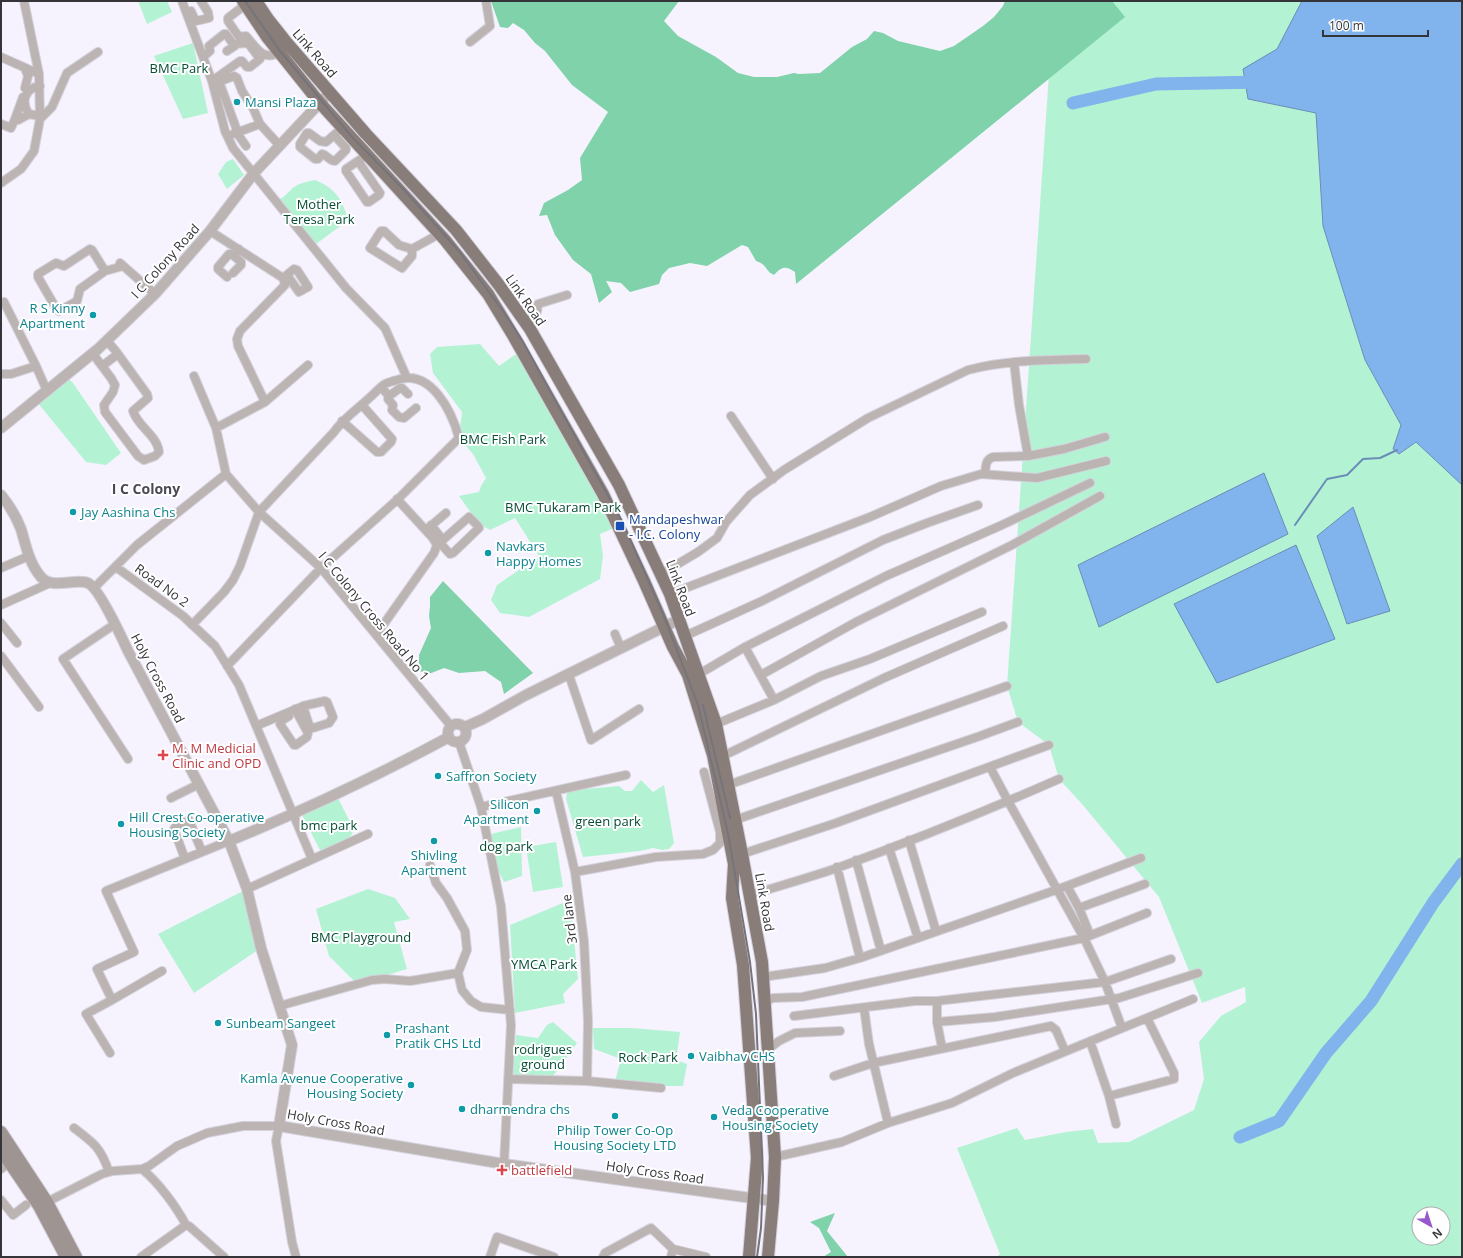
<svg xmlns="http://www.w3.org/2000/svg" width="1463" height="1258" font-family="'Open Sans',sans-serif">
  <rect width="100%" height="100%" fill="#f6f3fe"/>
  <path fill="#b3f3d3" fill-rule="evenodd" d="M138,1H167L172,12L147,24Z
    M1054,1H1302L1277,50L1244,69L1248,99L1316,113L1323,226L1365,360L1401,425L1399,454L1416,442L1462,485V1257H997L1000,1254L957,1148L1017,1128L1025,1140L1066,1132L1093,1129L1098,1143L1129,1142L1194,1110L1204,1079L1199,1042L1221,1016L1246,1002L1245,987L1202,1003L1159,897L1082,804L1059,779L1049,745L1018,722L1007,686ZM1419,1214H1443V1238H1419Z
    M193,43L208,113L183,119L154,56Z
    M233,159L244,175L227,189L218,174L226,162Z
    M315,180C335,188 342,199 348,219L343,224L316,244L278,200C285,197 288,192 294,187C300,183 308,181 315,180Z
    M480,344L499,366L516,354L559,420L614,528L600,534L603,556L600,579L529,617L500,613L491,600L497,585L539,556L515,518L490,530L479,524L459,496L479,492L481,486L486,478L473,454L459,438L462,412L433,373L430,354L437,347Z
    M69,379L73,383L121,453L106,465L86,462L37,402Z
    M641,780L653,792L664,785L674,843L669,849L662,850L653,848L640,851L583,857L566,799L567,792L573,790L619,786L625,791H632Z
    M338,798L354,830L350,837L322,854L300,811Z
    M521,827L522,876L504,882L492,858L491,834Z
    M556,842L563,887L533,892L526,847Z
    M247,889L261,948L194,993L158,934Z
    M368,889L395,898L410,919L394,922L407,969L357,984L329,956L316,909Z
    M570,900L578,979L563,994L565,1003L515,1013L510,925Z
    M553,1022L577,1043L553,1076L513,1075L516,1035L538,1038L547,1025Z
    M593,1028H631L680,1032L676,1060L687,1064L683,1086H653L615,1081L621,1059L594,1049Z"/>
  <path fill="#7fd2aa" d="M491,1H679L664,21L678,36L716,57L738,73L754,77H777L794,73L799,74L820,73L852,47L867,39L874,31L883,33L898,41L940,51L954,46L983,26L994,17L1003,6L1005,1H1112L1125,17L796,284L795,272C786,266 782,266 774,275C765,271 767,264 756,261L748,247L742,245L707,266L690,263L669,268L662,275L659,284L630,292L621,283L606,281L612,292L599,303L591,274L573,260L555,235L547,215L539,216L544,203L568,190L582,180L580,158L608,112L572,85L545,51L535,43L524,30L513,23L508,28L500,27Z
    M443,581L533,673L504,694L501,682L485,671L459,673L444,668L429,674L419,671V655L431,628L429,616L430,606V597Z
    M835,1213L827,1231L848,1257H823L831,1252L819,1228L810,1222Z"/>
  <path fill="#81b3ed" stroke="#6a8db7" d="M1302,1H1462V485L1416,442L1399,454L1393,449L1401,425L1365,360L1323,226L1316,113L1248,99L1243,69L1277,49Z
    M1264,473L1288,534L1099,627L1078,565Z
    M1353,507L1390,611L1347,624L1317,536Z
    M1296,545L1335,639L1217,683L1174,604Z"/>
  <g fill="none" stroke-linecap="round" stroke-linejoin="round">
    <path stroke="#6a8db7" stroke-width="2" d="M1295,525L1327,479L1347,475L1363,459L1380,458L1397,450"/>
    <path stroke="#81b3ed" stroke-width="13" d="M1073,103L1156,84L1263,82
      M1240,1137L1279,1121L1326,1053L1371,1001L1433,903L1462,864"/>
    <g stroke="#d3d1db" stroke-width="10">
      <path id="minor" d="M182,1L212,81L225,131L233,148L346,288L385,328L407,378
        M245,5L228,18V21L239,37L246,36C255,46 264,63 279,52
        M191,11L195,20L196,21L209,18L208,12L201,1
        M470,42L490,26L486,1
        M227,51L236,45
        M1,57L39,74
        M203,57L210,51L209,46L224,34H226L233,44L248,43L260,59L250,67H247L242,61H240L212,81
        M26,71L28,76L25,88L30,89
        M39,116L29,114C21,103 24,88 40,86
        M15,119L23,97
        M40,119L52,107L67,73L98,52
        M1,124L11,128L15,119L18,120L29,114
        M233,134L260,124L279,145
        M335,136L346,148V150L335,161C330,161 327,155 322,154L318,159H315L300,147V144L307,133H309L320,141L326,142L342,128
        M246,146L239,136L220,84L221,81L234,76L237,78L242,91L253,108L260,124
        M358,161L380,193L379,195L369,202H367L346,171V169L367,155
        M1,183L21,169L34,151L40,119L39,74L24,1
        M210,231L283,278L285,285L240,331L237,339L238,346L265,402L216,428
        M412,249L399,245L384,231H381L370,248L402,268L412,256V249L439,234
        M120,263L155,294
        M105,271L92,250L90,249L64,266L56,263L38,274V277L57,310L59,311L77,301L80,289L105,271L123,266
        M233,273L241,265V262L234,256
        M227,277L218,269V267L229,254H231L234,256L239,249
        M283,278L294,269L297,270L308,287L299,292L287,275
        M4,302L36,366L47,391
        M526,325L537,312L538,304L567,295
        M93,354L111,378L115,385L113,392L104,405L105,412L138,456L144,460L155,456L159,452C157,435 138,427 133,411L148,398L147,394L115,350L107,341
        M1014,362L1019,405L1028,456
        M102,366L118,354
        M1,374H11L36,366
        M194,376L216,428L226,474L259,512L321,568L451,726
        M381,387L389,396L388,399L393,405L392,410L399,417L404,418L416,408
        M389,396L400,388H402L408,394
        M265,402L308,365
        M731,416L773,479
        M342,421L377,452H381L391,442L392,439L362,405
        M985,474C986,466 985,460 993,457L1028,456L1064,449L1105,437
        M431,525L439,535
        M426,530L446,513
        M437,545L469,517L478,526L479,528L453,553L450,554L440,543
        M116,567L183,616L215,646L239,685L312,859
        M1,568L29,556
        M661,574L698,552L717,538L726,522L750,495L784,470L868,418L968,370C1006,360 1046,360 1086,359
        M94,588L137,545L226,474
        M670,594L870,517L941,486L981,474L1037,478L1106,461
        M1,605L50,583
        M1,623L17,643
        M115,624L63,659L128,759
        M192,625L224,592L233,580L240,566L259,512L334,432C343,419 355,411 367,400C373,395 379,388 385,384C389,382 393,381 397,380C431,368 452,412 459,438L398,499L321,568L227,666
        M615,634L621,648
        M376,635L434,553L437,545L432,537L397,499
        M685,636L762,601L883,540L927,523L978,505
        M745,647L774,700
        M1,656L39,707
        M699,674L745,647L886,576L1002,525L1090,483
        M569,675L591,740L639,709
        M761,675L856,622L1012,545L1100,496
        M289,716L281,721L280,724L294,745H296L307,737L308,733L295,709
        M716,724L774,700L821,676L870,659L982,612
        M256,726L301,707L303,706L325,701L327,702L333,717L329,723L313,728L309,725L303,706
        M459,742L481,807L501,906L511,1025L504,1164
        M723,756L884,678L1003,626
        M728,785L1007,686
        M556,791L575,872L584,941L588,1021L587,1081L661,1088
        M171,798L199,784
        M481,807L626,775
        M735,820L980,736L1018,722
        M909,840L936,931
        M889,848L918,938
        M742,854L836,823L1049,745
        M185,859L174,829L176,826L189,820L202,852
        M856,860L881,951
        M430,865L436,883L447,898L465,931L467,950L458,973L462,990L471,1001L481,1007L510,1010
        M837,867L860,958
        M575,872L656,857L703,854L713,850L720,843V832L704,772
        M1067,886L1079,908L1090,935
        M247,889L368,834
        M750,895C779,886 808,878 837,868C912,841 986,811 1059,779
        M1079,908L1145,884
        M763,977L825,968L860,958L1056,890L1141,858
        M112,1000L162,971
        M937,1001V1022L995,1017L1119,998L1198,973
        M764,1002L773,998L802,997L1084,938L1008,801L990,767
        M279,1006L372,980L385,979L410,981L458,973
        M864,1008L869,1044L888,1123
        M794,1016L915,1001H937L1105,982L1171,959
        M937,1022L942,1048
        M1122,1028L1105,982L1084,938L1147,913
        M1090,1041L1109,1096L1116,1124
        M767,1050L779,1041L795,1033L840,1031
        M110,1053L86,1014L112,1000L97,969L134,952L106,891L229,841
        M834,1076L873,1063L1051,1026L1056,1030L1065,1051
        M508,1079L587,1081
        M1109,1096L1174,1079V1073L1147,1018
        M74,1128C94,1143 101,1148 109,1172
        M775,1157L842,1142L888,1123L952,1103L1013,1073L1193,999
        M1,1169L13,1160
        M142,1169C158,1182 176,1206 186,1225
        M1,1200L13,1215L26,1205
        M43,1204L102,1174L113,1171L142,1169L149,1166L177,1146L207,1133L243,1126H279L276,1141L292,1242L296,1257
        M141,1257L186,1225L189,1226L224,1257
        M490,1257L497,1237L554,1257
        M603,1257L605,1253L651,1228L673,1249L706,1257
        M671,1257L673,1249"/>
    </g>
    <g stroke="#d3d1db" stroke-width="12">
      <path id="tertiary" d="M1,428L98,349L155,294L210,231L254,173L330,92
        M1,495C10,506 16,516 21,529C26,546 29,563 41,577C52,590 74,578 88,583C99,588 122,638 128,651L229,841L247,889L261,948L292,1045L279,1126L504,1164L773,1201
        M448 733a9 9 0 1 1 18 0a9 9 0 1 1-18 0Z
        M465,727L483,719L526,695L678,620
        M229,841C305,810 377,776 449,737"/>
    </g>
    <g stroke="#d3d1db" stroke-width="14">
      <path id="secondary" d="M1,1132L47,1202L76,1257
        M1,1150L39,1206L66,1257"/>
    </g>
    <g stroke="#d3d1db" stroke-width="14">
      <path id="primary" d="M243,1L267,37L319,102L445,240L488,294L514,337L603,494L644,581L673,647L688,675L713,755L734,864L732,898L743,965L757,1158L749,1257
        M256,1L268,19L287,43L366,134L456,230L499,285L530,329L619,485L670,594L716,724L742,854L762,962L775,1157L773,1201L768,1257"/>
    </g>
    <use href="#minor" stroke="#bbb4b2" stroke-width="8"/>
    <use href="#tertiary" stroke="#bbb4b2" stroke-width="10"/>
    <use href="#secondary" stroke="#9e9492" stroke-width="12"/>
    <use href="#primary" stroke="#897d7a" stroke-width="12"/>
    <path stroke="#76747b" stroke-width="2" d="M245,1L280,51L352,137L405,191L458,250L503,311L522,340L623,523L663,614L698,705L728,833L750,962L756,1014L763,1177L761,1228L757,1257
      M703,705L730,818"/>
  </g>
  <g fill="#0f9aa8" stroke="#fff" stroke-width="1.5">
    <circle cx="237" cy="102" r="4"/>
    <circle cx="93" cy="315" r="4"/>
    <circle cx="73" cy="512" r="4"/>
    <circle cx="488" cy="553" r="4"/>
    <circle cx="438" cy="776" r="4"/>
    <circle cx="537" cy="811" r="4"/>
    <circle cx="121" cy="824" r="4"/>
    <circle cx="434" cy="841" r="4"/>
    <circle cx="218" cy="1023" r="4"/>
    <circle cx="387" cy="1035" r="4"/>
    <circle cx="691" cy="1056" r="4"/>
    <circle cx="411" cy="1085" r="4"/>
    <circle cx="462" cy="1109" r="4"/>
    <circle cx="615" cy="1116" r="4"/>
    <circle cx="714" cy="1117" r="4"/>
  </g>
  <rect fill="#1a4fb4" stroke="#fff" stroke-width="1.5" x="615" y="521" width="10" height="10" rx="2"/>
  <g fill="#e0444e" stroke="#fff" stroke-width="1.5">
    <path d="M161 749h4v4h4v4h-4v4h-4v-4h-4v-4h4z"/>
    <path d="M500 1164h4v4h4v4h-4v4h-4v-4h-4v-4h4z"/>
  </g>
  <g text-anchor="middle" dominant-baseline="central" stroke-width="4" stroke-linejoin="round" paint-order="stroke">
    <g font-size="13" fill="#353439" stroke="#fff">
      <text transform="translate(315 53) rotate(49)">Link Road</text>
      <text transform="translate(165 261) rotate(-48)">I C Colony Road</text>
      <text transform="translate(526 300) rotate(55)">Link Road</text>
      <text transform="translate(162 585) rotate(36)">Road No 2</text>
      <text transform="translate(681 588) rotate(69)">Link Road</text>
      <text transform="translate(374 616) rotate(50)">I C Colony Cross Road No 1</text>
      <text transform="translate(158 678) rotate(62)">Holy Cross Road</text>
      <text transform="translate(765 902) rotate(80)">Link Road</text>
      <text transform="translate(569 919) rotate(-97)">3rd lane</text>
      <text transform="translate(336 1122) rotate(10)">Holy Cross Road</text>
      <text transform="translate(655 1172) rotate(8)">Holy Cross Road</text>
    </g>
    <g font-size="13" fill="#054c33" stroke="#fff">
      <text x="179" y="68">BMC Park</text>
      <text x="319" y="204">Mother<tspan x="319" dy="15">Teresa Park</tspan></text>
      <text x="503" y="439">BMC Fish Park</text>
      <text x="563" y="507">BMC Tukaram Park</text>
      <text x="608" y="821">green park</text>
      <text x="329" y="825">bmc park</text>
      <text x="506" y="846">dog park</text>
      <text x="361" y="937">BMC Playground</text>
      <text x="544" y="964">YMCA Park</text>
      <text x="543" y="1049">rodrigues<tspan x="543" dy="15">ground</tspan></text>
      <text x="648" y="1057">Rock Park</text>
    </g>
    <g font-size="13" fill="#0d838f" stroke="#fff" text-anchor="start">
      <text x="245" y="102">Mansi Plaza</text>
      <text x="85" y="308" text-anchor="end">R S Kinny<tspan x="85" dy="15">Apartment</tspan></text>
      <text x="81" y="512">Jay Aashina Chs</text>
      <text x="496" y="546">Navkars<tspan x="496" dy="15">Happy Homes</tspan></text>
      <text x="446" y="776">Saffron Society</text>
      <text x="529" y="804" text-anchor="end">Silicon<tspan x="529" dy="15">Apartment</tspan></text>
      <text x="129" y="817">Hill Crest Co-operative<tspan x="129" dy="15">Housing Society</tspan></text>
      <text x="434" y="855" text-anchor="middle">Shivling<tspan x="434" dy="15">Apartment</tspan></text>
      <text x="226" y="1023">Sunbeam Sangeet</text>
      <text x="395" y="1028">Prashant<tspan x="395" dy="15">Pratik CHS Ltd</tspan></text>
      <text x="699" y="1056">Vaibhav CHS</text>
      <text x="403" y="1078" text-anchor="end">Kamla Avenue Cooperative<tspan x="403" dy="15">Housing Society</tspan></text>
      <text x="470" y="1109">dharmendra chs</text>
      <text x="722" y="1110">Veda Cooperative<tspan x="722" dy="15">Housing Society</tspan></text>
      <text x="615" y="1130" text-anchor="middle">Philip Tower Co-Op<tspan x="615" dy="15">Housing Society LTD</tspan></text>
    </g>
    <g font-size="13" fill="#164399" stroke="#fff" text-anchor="start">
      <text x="629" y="519">Mandapeshwar<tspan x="629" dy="15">- I.C. Colony</tspan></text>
    </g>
    <g font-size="13" fill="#be3a42" stroke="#fff" text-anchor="start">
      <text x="172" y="748">M. M Medicial<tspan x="172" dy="15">Clinic and OPD</tspan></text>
      <text x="511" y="1170">battlefield</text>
    </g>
    <g font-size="14" font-weight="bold" fill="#4c4954" stroke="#fff">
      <text x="146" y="488">I C Colony</text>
    </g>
  </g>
  <rect width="1463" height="1258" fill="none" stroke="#353439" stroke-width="4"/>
  <g transform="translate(1431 1226) rotate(141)"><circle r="19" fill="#ffffff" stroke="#aeaeb0"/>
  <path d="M0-3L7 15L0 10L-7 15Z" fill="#9757cd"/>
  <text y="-6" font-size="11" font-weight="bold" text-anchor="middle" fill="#353439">N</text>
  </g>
  <path d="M1323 30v6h105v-6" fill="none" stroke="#353439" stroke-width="2"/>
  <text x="1329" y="30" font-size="12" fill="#353439" stroke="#ffffff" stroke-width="3" paint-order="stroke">100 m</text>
</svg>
